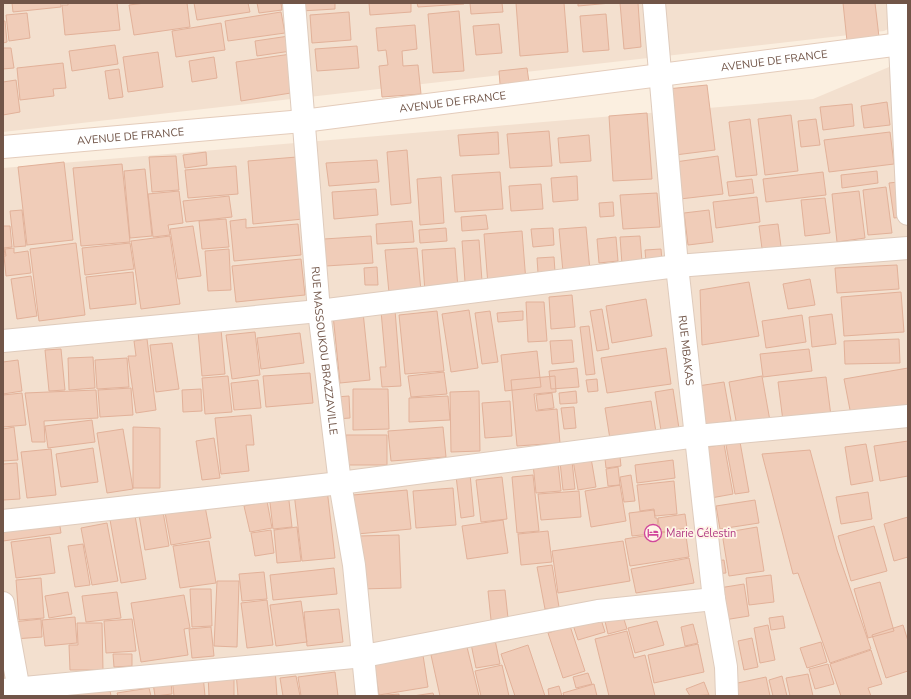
<svg xmlns="http://www.w3.org/2000/svg" width="911" height="699" font-family="'Nunito Sans',sans-serif">
  <rect width="100%" height="100%" fill="#fbefe0"/>
  <path fill="#f3e0cf" d="M3,3H908V19L884,31L3,132Z
    M908,59V696H3V168L813,99Z"/>
  <path fill="#f0ccb8" stroke="#e2b199" d="M12,3H61V7L13,12Z
    M68,3H117L120,30L65,35L62,5H68Z
    M145,3H187L190,27L134,35L129,5Z
    M194,3H248L250,12L197,20Z
    M257,3H281L282,10L259,13Z
    M300,3H335V9L301,11Z
    M369,3H411V12L370,15Z
    M417,3H464V4L418,7Z
    M470,3H502L503,12L471,14Z
    M516,3H564L568,52L520,56Z
    M578,3H611L578,6Z
    M620,3H638L641,47L624,49Z
    M843,3H875L879,37L847,41Z
    M459,11L464,71L433,73L428,14Z
    M281,12L285,33L228,41L225,21Z
    M349,12L351,40L312,43L310,15Z
    M27,13L30,38L9,41L6,15Z
    M606,14L609,50L583,52L580,16Z
    M3,21H5L7,42L3,43Z
    M221,23L225,50L176,57L172,31Z
    M499,24L502,53L476,55L473,26Z
    M415,25L417,49L402,51L403,66L418,65L421,94L382,97L379,66L388,65L386,50L378,51L376,28Z
    M289,36L291,51L257,56L255,41Z
    M115,45L118,64L72,71L69,51Z
    M357,46L359,68L317,71L315,49Z
    M3,48H11L14,68L3,69Z
    M158,52L163,87L128,92L123,57Z
    M291,54L297,92L241,101L236,62Z
    M214,57L217,78L192,82L189,61Z
    M63,63L66,88L53,89L54,96L20,100L17,68Z
    M527,68L529,82L500,84L499,71Z
    M119,69L123,97L109,99L105,71Z
    M16,80L20,112L3,115V82Z
    M707,85L715,150L675,155L667,89Z
    M887,102L890,125L864,128L861,106Z
    M852,104L854,126L823,130L820,107Z
    M647,113L652,179L613,181L609,116Z
    M791,115L798,171L765,175L758,119Z
    M750,119L757,175L736,177L729,122Z
    M816,119L820,145L801,147L798,121Z
    M549,131L552,166L510,168L507,134Z
    M498,132L499,154L460,156L458,135Z
    M890,132L894,164L829,172L824,140Z
    M589,135L591,161L560,163L558,138Z
    M407,150L411,203L391,205L387,152Z
    M206,152L207,165L185,168L183,155Z
    M176,156L179,190L152,192L149,157Z
    M718,156L723,194L680,199L675,162Z
    M297,157L303,219L253,224L248,161Z
    M377,160L379,182L329,186L326,163Z
    M64,162L73,240L27,245L18,167Z
    M122,164L130,242L81,246L73,168Z
    M236,166L238,194L188,198L185,170Z
    M145,169L152,236L130,238L124,171Z
    M877,171L878,183L842,188L841,175Z
    M500,172L503,209L455,212L452,175Z
    M823,172L826,195L766,202L763,179Z
    M577,176L578,200L553,202L551,178Z
    M441,177L444,223L420,225L417,179Z
    M752,179L754,193L729,196L727,182Z
    M898,182L903,217L894,218L889,183Z
    M541,184L543,209L511,211L509,186Z
    M886,187L892,233L868,235L863,190Z
    M376,189L378,215L334,219L332,192Z
    M179,191L183,223L168,225L170,235L153,237L148,194Z
    M859,191L865,238L837,242L832,194Z
    M657,193L660,227L623,229L620,195Z
    M229,196L232,217L186,222L183,201Z
    M757,197L760,222L716,228L713,202Z
    M825,198L830,233L805,236L801,200Z
    M613,202L614,216L600,217L599,203Z
    M22,210L26,246L14,247L10,211Z
    M709,210L713,242L688,245L684,213Z
    M486,215L488,229L462,231L461,217Z
    M226,219L229,247L202,249L199,221Z
    M246,219V228L298,224L301,255L234,261L230,221Z
    M412,221L414,242L377,244L376,224Z
    M778,224L782,254L763,256L759,226Z
    M3,226H10L12,247L4,248L5,255H3Z
    M193,226L201,276L178,279L170,229Z
    M586,227L590,271L563,272L559,229Z
    M446,228L447,241L420,243L419,230Z
    M553,228L554,245L533,247L531,229Z
    M522,231L526,282L488,285L484,234Z
    M170,236L180,304L141,309L131,241Z
    M371,236L373,263L326,266L324,239Z
    M640,236L642,262L622,264L620,237Z
    M616,237L618,261L599,263L597,239Z
    M479,240L482,281L465,282L462,241Z
    M76,243L85,315L39,321L30,249Z
    M130,243L134,269L85,275L82,248Z
    M14,248V253L28,251L31,273L6,276L4,256H6L5,249Z
    M417,248L421,291L389,293L385,250Z
    M455,248L458,289L425,292L422,250Z
    M229,249L231,290L208,291L205,251Z
    M661,249L662,261L646,262L645,250Z
    M554,257L555,272L538,273L537,258Z
    M301,259L305,295L236,302L232,266Z
    M897,265L899,289L837,293L835,268Z
    M377,267L378,285H365L364,268Z
    M133,272L136,304L90,309L86,277Z
    M31,276L37,316L17,319L11,279Z
    M810,279L815,305L788,309L783,284Z
    M749,282L759,336L702,345L700,290Z
    M901,292L904,332L844,336L841,297Z
    M572,295L575,327L551,329L549,297Z
    M646,299L652,336L612,343L606,306Z
    M526,302H544L547,341L528,342Z
    M602,309L609,349L597,351L590,311Z
    M395,310L401,386L382,387L380,367H386L381,311Z
    M469,310L478,368L451,372L442,314Z
    M437,311L444,371L405,374L399,315Z
    M490,311L498,362L482,364L475,313Z
    M523,311V320L498,322L497,313Z
    M363,312L370,380L340,383L333,315Z
    M832,314L836,344L812,347L809,317Z
    M802,315L806,342L766,348L762,321Z
    M589,326L595,374L586,375L580,327Z
    M221,329L225,374L202,376L198,331Z
    M255,332L260,375L232,379L226,335Z
    M300,333L304,363L261,369L257,338Z
    M147,339L156,410L136,413L128,356H136L134,341Z
    M899,339L900,363L845,364L844,341Z
    M572,340L574,362L552,364L550,341Z
    M172,343L179,389L156,392L150,345Z
    M666,348L671,384L607,393L601,358Z
    M61,349L65,390L49,391L45,350Z
    M809,349L812,371L763,377L760,354Z
    M537,351L541,387L505,391L501,355Z
    M93,357L95,388L69,390L68,358Z
    M127,358L129,387L97,389L95,360Z
    M18,360L22,391L3,394V362Z
    M577,368L579,387L551,389L549,371Z
    M908,368V406L851,415L844,379Z
    M444,372L447,394L411,397L408,376Z
    M310,373L313,403L266,407L263,376Z
    M228,376L232,412L205,414L202,378Z
    M555,376L556,392L534,394L536,411L557,409L560,443L517,446L511,380Z
    M762,376L770,421L737,426L729,382Z
    M826,377L831,416L783,421L778,382Z
    M597,379L598,391L588,392L586,380Z
    M258,380L261,408L234,410L231,383Z
    M724,382L731,421L705,425L698,386Z
    M131,388L133,415L100,417L98,390Z
    M201,389L202,411L183,412L182,390Z
    M353,389H388L389,429L353,430Z
    M673,389L680,435L662,437L655,392Z
    M96,390L98,418L44,421L45,442H32L25,393Z
    M479,391L480,451L451,452L450,392Z
    M576,391L577,403L560,404L559,393Z
    M22,393L26,425L3,427V395Z
    M552,393L554,408L538,410L536,395Z
    M349,396L350,418L337,419L336,397Z
    M448,396L450,420L409,422V398Z
    M510,401L512,436L485,438L482,403Z
    M651,401L656,432L610,439L605,408Z
    M574,407L576,428L564,429L561,408Z
    M251,415L254,445H246L249,471L221,474L215,418Z
    M92,420L95,442L48,448L45,426Z
    M14,427L18,460L3,461V429Z
    M133,427L160,428V488H133Z
    M443,427L446,457L391,461L388,431Z
    M123,429L133,489L107,493L97,433Z
    M346,435H387V465H346Z
    M214,438L220,478L202,480L196,441Z
    M908,441V476L880,481L874,446Z
    M740,442L749,492L735,494L726,445Z
    M724,444L733,494L711,498L703,448Z
    M866,444L873,481L851,485L845,447Z
    M93,448L98,482L61,487L56,454Z
    M51,449L56,495L27,498L21,452Z
    M810,450L837,550L871,649L830,663L798,573L793,574L762,454Z
    M620,457L621,466L606,468L605,459Z
    M591,458L596,487L578,490L573,460Z
    M673,460L675,478L637,483L635,465Z
    M572,461L575,489L563,490L560,462Z
    M558,462L561,491L536,493L533,464Z
    M17,463L20,499L3,500V464Z
    M618,467L620,485L608,486L606,469Z
    M470,474L474,516L461,518L456,476Z
    M533,475L539,531L517,533L512,477Z
    M631,475L635,501L624,502L620,477Z
    M502,477L507,519L481,522L476,480Z
    M674,481L677,514L655,516L654,509L640,511L637,485Z
    M620,485L626,521L591,527L585,491Z
    M453,488L456,525L416,528L413,491Z
    M327,489L335,558L302,561L294,493Z
    M407,490L411,529L357,534L353,495Z
    M579,491L581,517L541,520L538,494Z
    M288,492L292,527L273,529L269,494Z
    M868,492L872,519L841,524L836,497Z
    M755,500L759,523L720,529L716,506Z
    M204,501L211,538L171,545L164,507Z
    M267,501L272,528L250,532L244,506Z
    M162,506L169,546L145,550L138,509Z
    M134,510L146,579L121,583L109,514Z
    M654,510L655,518H657L659,533L632,536L629,513Z
    M685,514L687,528L660,532L658,518Z
    M908,517V557L894,561L884,524Z
    M59,520L61,533L3,541V527Z
    M503,520L508,553L467,559L462,526Z
    M107,523L118,581L92,585L81,528Z
    M874,526L887,571L851,581L838,536Z
    M297,527L301,561L277,563L274,530Z
    M757,527L764,571L729,576L722,533Z
    M685,529L689,557L630,566L625,539Z
    M271,530L274,553L255,556L251,533Z
    M548,531L552,562L521,565L518,534Z
    M399,535L401,588L360,589L359,536Z
    M50,537L55,573L16,578L11,542Z
    M209,541L216,583L180,588L173,546Z
    M623,541L630,581L558,593L552,551Z
    M83,544L90,585L75,587L68,546Z
    M689,558L694,583L636,593L631,569Z
    M724,560L726,573L713,574L712,561Z
    M552,565L559,607L545,609L537,567Z
    M334,568L337,594L273,600L270,575Z
    M264,572L267,599L242,601L239,574Z
    M771,575L774,602L749,605L746,578Z
    M41,578L44,618L19,620L16,580Z
    M217,581H239L237,647L214,646Z
    M880,582L894,631L868,638L854,589Z
    M744,584L749,616L724,620L719,588Z
    M190,589H211L212,626L192,627Z
    M505,590L508,618L491,620L488,591Z
    M68,592L72,614L49,618L45,596Z
    M117,592L121,618L86,622L82,596Z
    M184,595L190,628L184,629L188,655L141,662L131,603Z
    M267,600L273,645L247,648L241,603Z
    M301,601L307,642L276,646L270,605Z
    M339,609L343,642L307,646L304,612Z
    M599,613L605,632L578,640L572,622Z
    M622,613L627,629L608,634L604,617Z
    M783,616L785,628L771,630L769,618Z
    M75,617L77,643L45,646L42,620Z
    M41,619L42,637L14,639L13,622Z
    M132,619L136,651L106,653L104,621Z
    M657,621L664,645L635,653L628,628Z
    M77,623H102L103,670H70L69,645H78Z
    M693,624L698,643L685,646L681,627Z
    M768,625L775,660L760,663L754,628Z
    M903,625L908,641V671L886,678L872,635Z
    M570,626L585,671L563,678L548,633Z
    M211,627L214,656L192,658L189,629Z
    M627,631L634,658L645,655L655,696H609L595,639Z
    M494,635L500,664L476,668L470,639Z
    M752,638L758,667L744,670L738,641Z
    M821,642L827,662L807,668L800,648Z
    M698,644L704,672L654,683L648,655Z
    M528,645L545,696H515L501,654Z
    M467,647L479,696H440L431,655Z
    M422,649L428,687L379,695L373,657Z
    M871,650L882,684L868,688L871,696H841L830,664Z
    M113,654H132V666L114,667Z
    M828,664L834,684L815,689L809,669Z
    M502,665L509,696H481L475,671Z
    M275,669L277,696H238L236,672Z
    M335,672L338,696H301L298,677Z
    M588,673L592,684L576,688L573,677Z
    M808,674L813,696H790L786,678Z
    M203,675L205,696H174L172,678Z
    M208,675H234V696H209Z
    M296,676L300,696H283L280,678Z
    M782,676L787,696H773L769,680Z
    M766,677L770,696H736L733,684Z
    M171,681L172,694L155,696L153,683Z
    M704,682L709,695L690,696L686,689Z
    M594,684L597,696H564L563,693Z
    M109,685L111,696H79L78,690Z
    M559,686L562,696H549L548,689Z
    M149,688L151,696H118L117,693Z
    M433,693L434,696H413Z
    M399,694V696H373Z"/>
  <g fill="none" stroke-linecap="round" stroke-linejoin="round">
    <g stroke="#dfcbbc" stroke-width="24">
      <g id="minor">
        <path id="s1" d="M294,3L319,311L340,483L354,565L367,696"/>
        <path id="s2" d="M654,3L677,266L714,599L726,667L727,696"/>
        <path d="M898,3L908,214"/>
        <path d="M3,341L319,311L677,266L908,248"/>
        <path d="M3,521L340,483L697,436L908,416"/>
        <path d="M3,603L20,696"/>
        <path d="M3,690L364,656L598,611L714,599"/>
      </g>
    </g>
    <g stroke="#e4ccbb" stroke-width="24">
      <g id="secondary">
        <path id="s3" d="M3,147L303,121L901,44L908,41"/>
      </g>
    </g>
    <use href="#minor" stroke="#fff" stroke-width="22"/>
    <use href="#secondary" stroke="#fff" stroke-width="22"/>
  </g>
  <defs>
    <g id="hotel-ring" transform="scale(0.9)"><circle r="9.5" fill="#fff4e6" stroke="#d1479c" stroke-width="1.5"/><path d="M-6-4.5h1.5V1H6V5H4.5V3h-9V5H-6ZM-4 0a1.8 1.8 0 1 1 3.6 0ZM.5 0V-2.5h3Q6-2.5 6 0Z" fill="#d1479c"/></g>
  </defs>
  <g fill-rule="evenodd">
    <use href="#hotel-ring" x="653" y="533"/>
  </g>
  <g text-anchor="middle" dominant-baseline="central" stroke-width="3.5" stroke-linejoin="round" paint-order="stroke">
    <g font-size="11" fill="#715548" stroke="#fff4e6">
      <text stroke="none"><textPath href="#s3" startOffset="776">AVENUE DE FRANCE</textPath></text>
      <text stroke="none"><textPath href="#s3" startOffset="452">AVENUE DE FRANCE</textPath></text>
      <text stroke="none"><textPath href="#s3" startOffset="128">AVENUE DE FRANCE</textPath></text>
      <text stroke="none"><textPath href="#s1" startOffset="349">RUE MASSOUKOU BRAZZAVILLE</textPath></text>
      <text stroke="none"><textPath href="#s2" startOffset="349">RUE MBAKAS</textPath></text>
    </g>
    <g font-size="11" fill="#b23c85" stroke="#fff4e6" text-anchor="start">
      <text x="666" y="533">Marie Célestin</text>
    </g>
  </g>
  <rect width="911" height="699" fill="none" stroke="#715548" stroke-width="8"/>
</svg>
